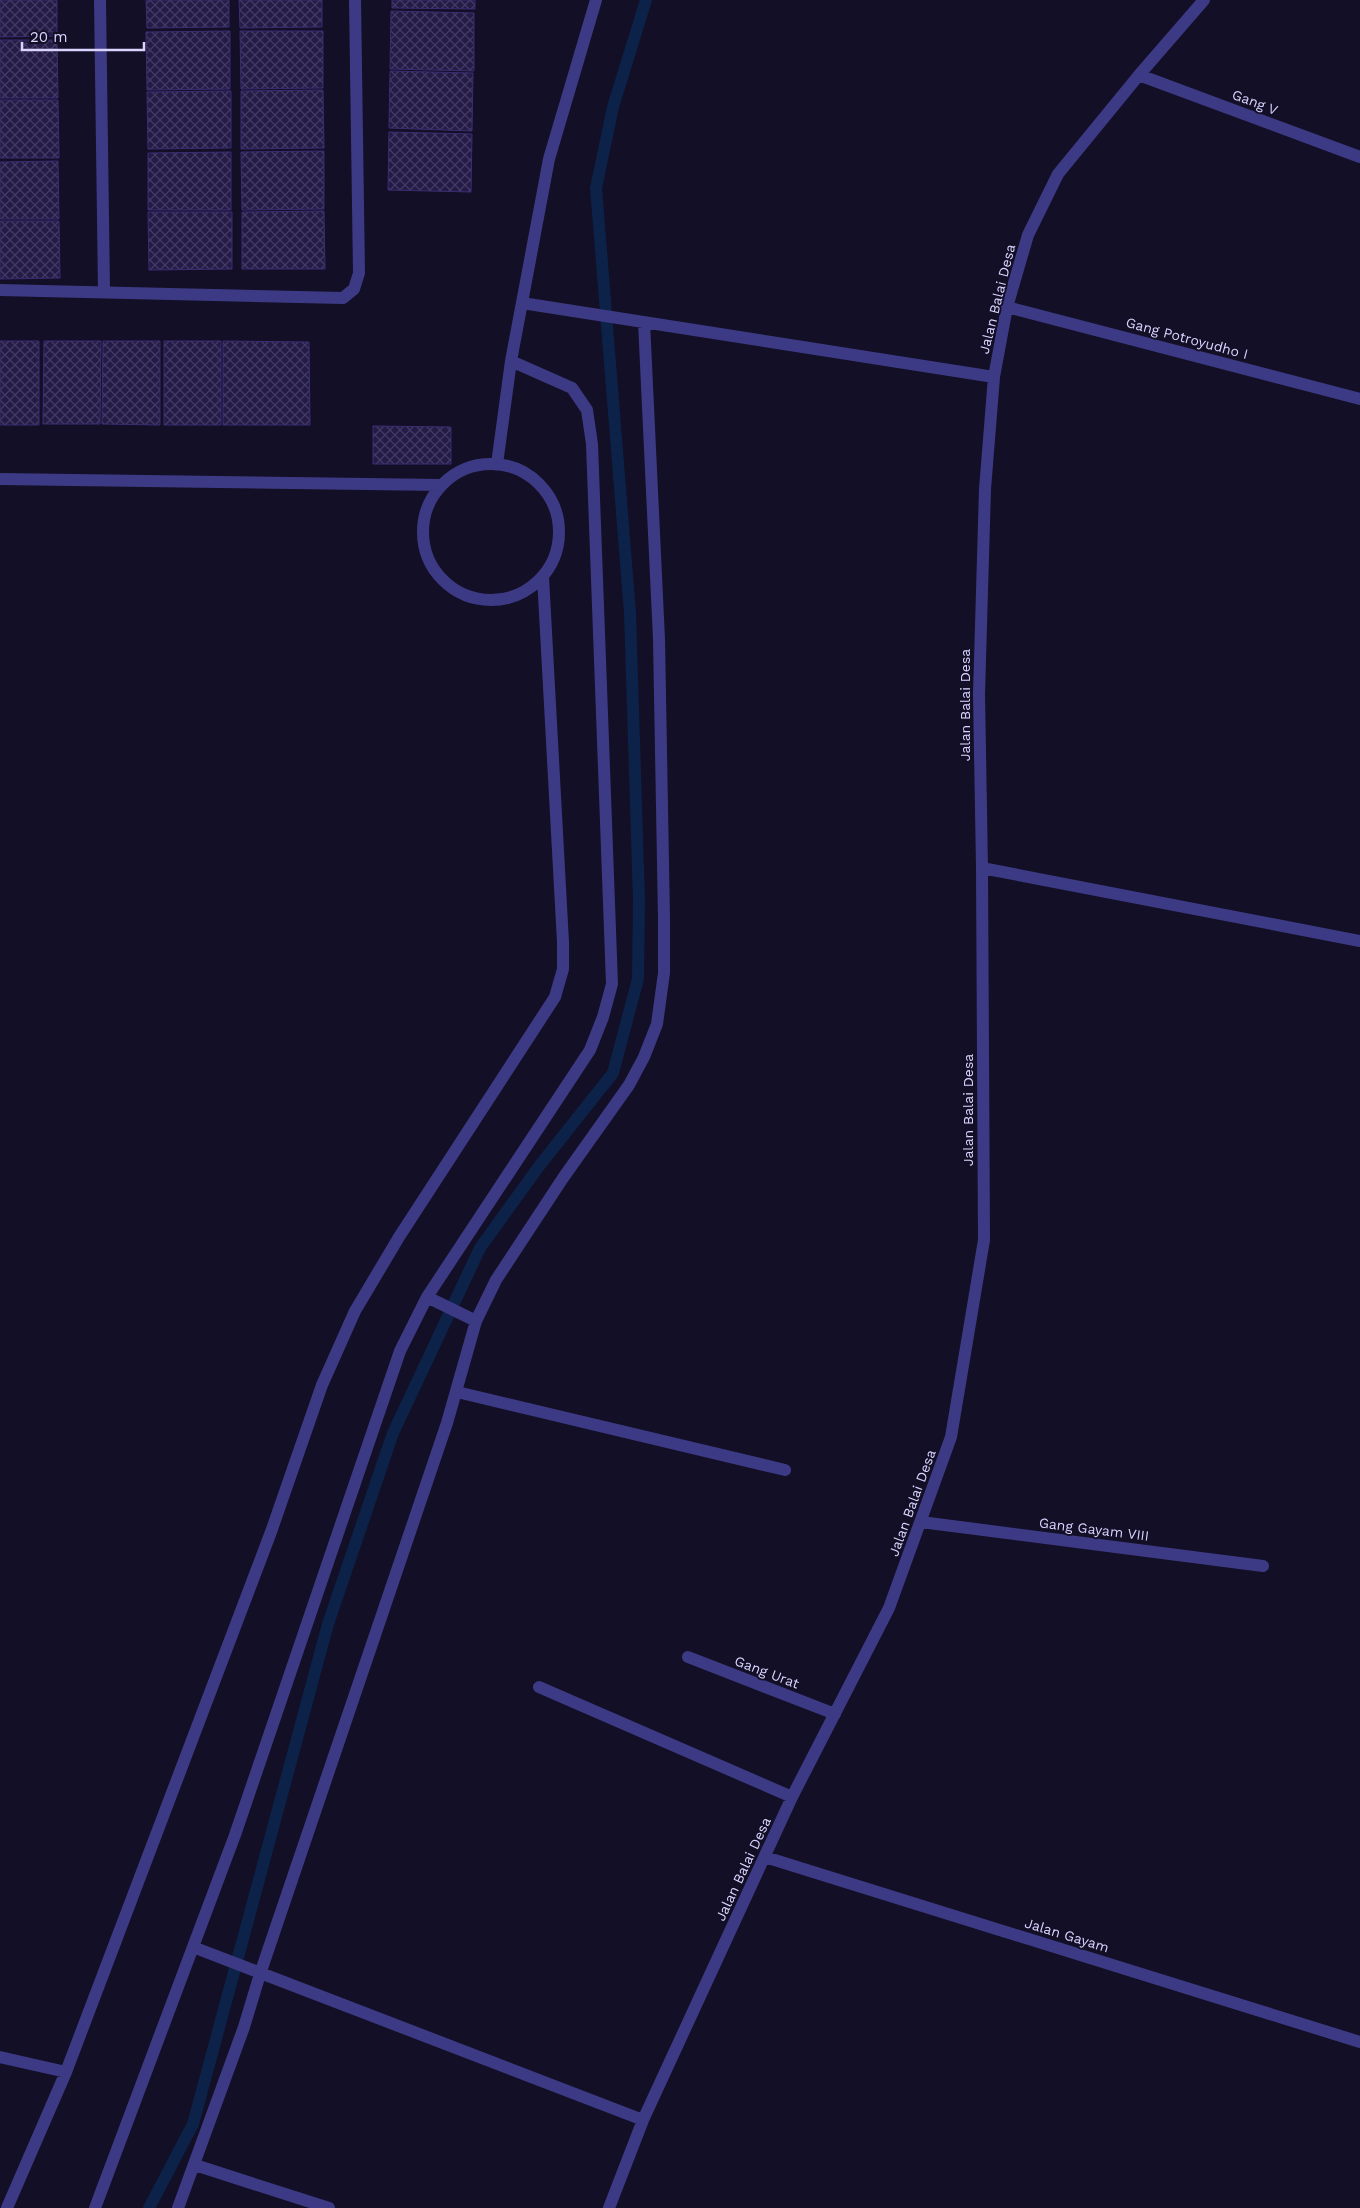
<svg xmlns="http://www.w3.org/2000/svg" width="1360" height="2208" font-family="'Work Sans',sans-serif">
  <defs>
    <pattern id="building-cross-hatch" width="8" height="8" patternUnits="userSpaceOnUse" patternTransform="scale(1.25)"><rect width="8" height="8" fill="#241b47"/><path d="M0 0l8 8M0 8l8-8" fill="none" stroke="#433b63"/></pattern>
  </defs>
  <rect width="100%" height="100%" fill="#130f26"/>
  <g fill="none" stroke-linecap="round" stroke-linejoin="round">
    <path stroke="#0c2248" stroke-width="12" d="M149,2208L193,2124L328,1624L393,1433L480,1248L540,1165L613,1073L638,979L639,900L630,613L596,188L613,107L646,0"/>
  </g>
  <path fill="url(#building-cross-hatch)" stroke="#3b2d73" d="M0,0H57V36L0,37Z
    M146,0H229V27L147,28Z
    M239,0H322V27L240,28Z
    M392,0H475V9L392,8Z
    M391,11L474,13V71L390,69Z
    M230,31V89L147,90L146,32Z
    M240,31H323V88L241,89Z
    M0,40H57L58,98H0Z
    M390,71L473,73L472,131L389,128Z
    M323,90L324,148L241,149V91Z
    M231,91V148L148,149L147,92Z
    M0,100H58L59,158H0Z
    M389,132L472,134L471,192L388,190Z
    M324,151V209L242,210L241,152Z
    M231,152V210H148V153Z
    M58,161L59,219H0V162Z
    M324,211L325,269H242V212Z
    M148,212H232V269L149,270Z
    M0,221H59L60,278L0,279Z
    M0,341H39V425H0Z
    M44,341H101L100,424H43Z
    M103,341H160V425L102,424Z
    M164,341H221V425H164Z
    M223,341L309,342L310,425H223Z
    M373,426L451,427V464H373Z"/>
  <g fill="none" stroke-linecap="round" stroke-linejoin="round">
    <path stroke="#3d3a85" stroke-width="12" d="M100,0L104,291
      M1139,75L1360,157
      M0,290L343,298L354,289L359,273L355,0
      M522,303L994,377
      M1007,307L1360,399
      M423 532a68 68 0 1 1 136 0a68 68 0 1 1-136 0Z
      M497,464L511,361L549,159L596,0
      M0,479L441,485
      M982,868L1360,941
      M427,1297L476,1321
      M457,1392L785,1470
      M921,1522L1263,1566
      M688,1657L835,1714
      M539,1687L792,1797
      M765,1857L1360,2042
      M193,1947L643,2120
      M0,2057L66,2072
      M195,2165L329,2208
      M7,2208L66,2072L271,1532L322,1385L355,1311L399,1237L555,997L563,969V942L543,577
      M95,2208L235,1835L400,1351L427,1297L590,1050L603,1017L612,984L592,444L587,410L572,388L511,361
      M178,2208L244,2027L260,1974L447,1423L476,1321L496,1280L563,1178L629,1085L644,1057L657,1024L664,973V919L659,639L644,322
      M609,2208L643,2120L792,1797L889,1608L951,1437L984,1240L982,868L979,694L985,489L994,377L1007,307L1028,235L1058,174L1139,75L1204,0"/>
  </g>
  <g text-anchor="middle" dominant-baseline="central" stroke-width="4" stroke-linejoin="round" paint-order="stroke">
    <g font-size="14" fill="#d9d4ff" stroke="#130f26">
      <text transform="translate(1255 102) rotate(21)">Gang V</text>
      <text transform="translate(997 299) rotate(-76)">Jalan Balai Desa</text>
      <text transform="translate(1187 338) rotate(15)">Gang Potroyudho I</text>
      <text transform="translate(965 705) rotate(-90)">Jalan Balai Desa</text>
      <text transform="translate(968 1110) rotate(-90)">Jalan Balai Desa</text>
      <text transform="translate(912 1503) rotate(-70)">Jalan Balai Desa</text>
      <text transform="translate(1094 1529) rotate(7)">Gang Gayam VIII</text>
      <text transform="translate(767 1672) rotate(21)">Gang Urat</text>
      <text transform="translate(743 1869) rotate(-65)">Jalan Balai Desa</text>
      <text transform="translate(1067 1935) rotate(17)">Jalan Gayam</text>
    </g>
  </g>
  <path d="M22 42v8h122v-8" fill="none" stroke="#d9d4ff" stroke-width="2.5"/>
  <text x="30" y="42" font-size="15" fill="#d9d4ff" stroke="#130f26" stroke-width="4" paint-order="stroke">20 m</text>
</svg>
